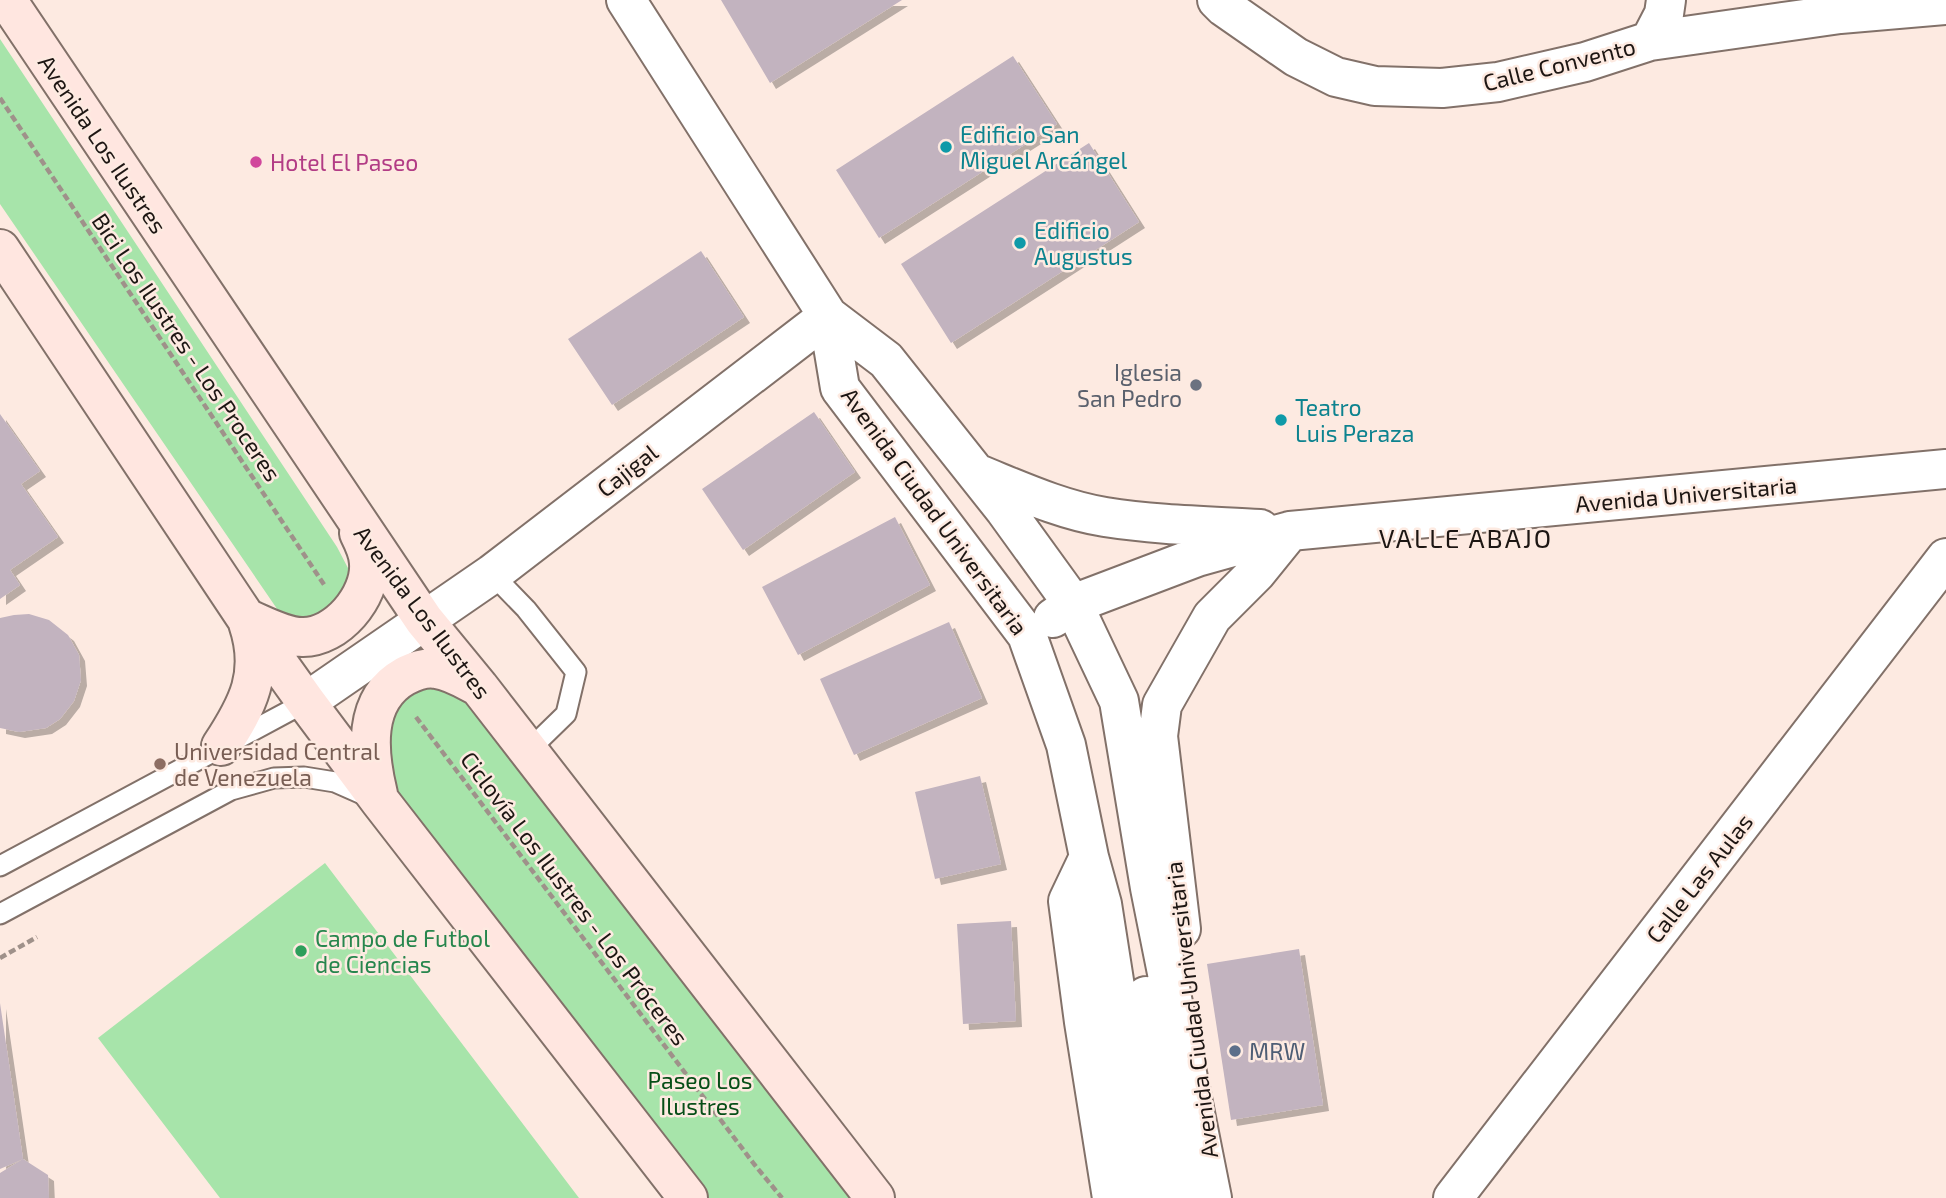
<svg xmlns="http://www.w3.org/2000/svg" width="1946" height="1198" font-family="'Exo 2',sans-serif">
  <defs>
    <filter id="shadow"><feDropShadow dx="6" dy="6" stdDeviation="0" flood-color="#0004"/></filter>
  </defs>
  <rect width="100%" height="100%" fill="#fdeae1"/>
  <path fill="#a7e4aa" d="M0,39L337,547L360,591L297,638L0,204Z
    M450,672L875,1198H689L380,801L381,698Z
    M325,863L579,1198H220L98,1038Z"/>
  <path fill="#c2b3bf" filter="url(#shadow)" d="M721,0H902L770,83Z
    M1013,56L1057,124L879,238L836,170Z
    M1089,143L1139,222L951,343L901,264Z
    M701,251L744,317L612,405L568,339Z
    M814,412L855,472L743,550L702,489Z
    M0,414L40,471L21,484L58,537L10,570L20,585L0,599Z
    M895,517L930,585L798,655L762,587Z
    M29,614L49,620L68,635L79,655L81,680L74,701L60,719L46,728L19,732L0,728V618L14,615Z
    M949,622L982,698L854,755L820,679Z
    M980,776L1001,864L935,879L915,792Z
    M1011,921L1016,1021L963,1024L957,924Z
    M1299,949L1323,1105L1231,1120L1207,964Z
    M0,1003L23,1159L0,1169Z
    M23,1159L48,1175L49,1198H0V1173Z"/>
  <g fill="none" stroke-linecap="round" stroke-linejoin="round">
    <g stroke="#827169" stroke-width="23">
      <path id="lane" d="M492,574L526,609L576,672L566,714L528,751
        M0,866L306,702
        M0,914L231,790L274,778L304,777L335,782L369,797"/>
    </g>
    <g stroke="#827169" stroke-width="42">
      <path id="street" d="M626,0L828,316L886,360L1005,510L1073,604L1119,701L1150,888L1212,1198
        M1217,0L1224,7L1296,57L1336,77L1375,86L1442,88L1498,82L1585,62L1650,41L1840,14L1946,5
        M1650,41L1664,14L1666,0
        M828,316L840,388L1027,635L1066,745L1089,857L1102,904L1148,1198
        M978,474C1018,490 1061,510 1105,517C1156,525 1208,526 1260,529
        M1053,618L1073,604L1197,557L1290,531L1946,469
        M306,702L492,574L828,316
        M1089,857L1068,901L1084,1022L1112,1198
        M1181,929L1158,736L1162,705L1212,617L1256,573L1290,531
        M1146,996L1178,1198
        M1453,1198L1946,558"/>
    </g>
    <g stroke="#827169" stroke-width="42">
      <path id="secondary" d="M7,0L424,620L479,687L875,1198
        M0,249L246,618L306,702L380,801L688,1198
        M246,618C263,625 284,637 302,637C337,638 371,596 369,564C369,553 364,543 359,533
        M221,746C248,705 265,673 248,623
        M378,794C368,753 362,700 405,676C415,671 425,667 436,669C451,671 464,679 477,686"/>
    </g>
    <path stroke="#9f918a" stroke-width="4.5" stroke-dasharray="7 3.5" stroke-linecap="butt" d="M0,98L325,586
      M416,717L754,1164L782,1198
      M0,958L37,937"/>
    <use href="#lane" stroke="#fff" stroke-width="19"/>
    <use href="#street" stroke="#fff" stroke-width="38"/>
    <use href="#secondary" stroke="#ffe6e0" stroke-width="38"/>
  </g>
  <g fill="#0f9aa8" stroke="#fdeae1" stroke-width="2.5">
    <circle cx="946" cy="147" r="7"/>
    <circle cx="1020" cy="243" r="7"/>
    <circle cx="1281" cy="420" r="7"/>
  </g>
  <circle fill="#d1479c" stroke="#fdeae1" stroke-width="2.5" cx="256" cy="162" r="7"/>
  <circle fill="#6b7280" stroke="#fdeae1" stroke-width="2.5" cx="1196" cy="385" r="7"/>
  <circle fill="#8d6e63" stroke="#fdeae1" stroke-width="2.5" cx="160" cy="764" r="7"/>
  <circle fill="#2e9e5b" stroke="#fdeae1" stroke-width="2.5" cx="301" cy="951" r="7"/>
  <circle fill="#5c6f8a" stroke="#fdeae1" stroke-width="2.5" cx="1235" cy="1051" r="7"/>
  <g text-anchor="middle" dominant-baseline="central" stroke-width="5" stroke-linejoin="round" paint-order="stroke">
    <g font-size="23" fill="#1d1613" stroke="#fdeae1">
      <text transform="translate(1559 64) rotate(-14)">Calle Convento</text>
      <text transform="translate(103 144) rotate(56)">Avenida Los Ilustres</text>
      <text transform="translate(187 347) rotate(56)">Bici Los Ilustres - Los Proceres</text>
      <text transform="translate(627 470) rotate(-38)">Cajigal</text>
      <text transform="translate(1686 494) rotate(-5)">Avenida Universitaria</text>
      <text transform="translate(935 511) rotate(54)">Avenida Ciudad Universitaria</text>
      <text transform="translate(423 612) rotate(53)">Avenida Los Ilustres</text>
      <text transform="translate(1699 878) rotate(-52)">Calle Las Aulas</text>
      <text transform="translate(575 898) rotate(53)">Ciclovía Los Ilustres - Los Próceres</text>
      <text transform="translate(1191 1010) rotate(-97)">Avenida Ciudad Universitaria</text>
    </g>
    <g font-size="23" fill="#0d838f" stroke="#fdeae1" text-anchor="start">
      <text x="960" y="134">Edificio San<tspan x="960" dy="26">Miguel Arcángel</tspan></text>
      <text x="1034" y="230">Edificio<tspan x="1034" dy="26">Augustus</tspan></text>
      <text x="1295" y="407">Teatro<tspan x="1295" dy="26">Luis Peraza</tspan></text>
    </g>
    <g font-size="23" fill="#b23c85" stroke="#fdeae1" text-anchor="start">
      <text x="270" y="162">Hotel El Paseo</text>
    </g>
    <g font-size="23" fill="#5b616d" stroke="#fdeae1" text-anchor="end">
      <text x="1182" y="372">Iglesia<tspan x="1182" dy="26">San Pedro</tspan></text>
    </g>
    <g font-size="23" fill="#785e54" stroke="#fdeae1" text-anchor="start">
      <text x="174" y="751">Universidad Central<tspan x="174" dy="26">de Venezuela</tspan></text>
    </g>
    <g font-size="23" fill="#27864d" stroke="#fdeae1" text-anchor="start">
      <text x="315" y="938">Campo de Futbol<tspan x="315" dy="26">de Ciencias</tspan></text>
    </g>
    <g font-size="23" fill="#4e5e75" stroke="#fdeae1" text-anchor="start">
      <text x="1249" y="1051">MRW</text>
    </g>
    <g font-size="23" fill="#074e17" stroke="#fdeae1">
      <text x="700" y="1080">Paseo Los<tspan x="700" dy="26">Ilustres</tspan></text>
    </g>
    <g font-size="26" letter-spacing="2" fill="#1d1613" stroke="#fdeae1">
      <text x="1466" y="537">VALLE ABAJO</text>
    </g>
  </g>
</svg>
